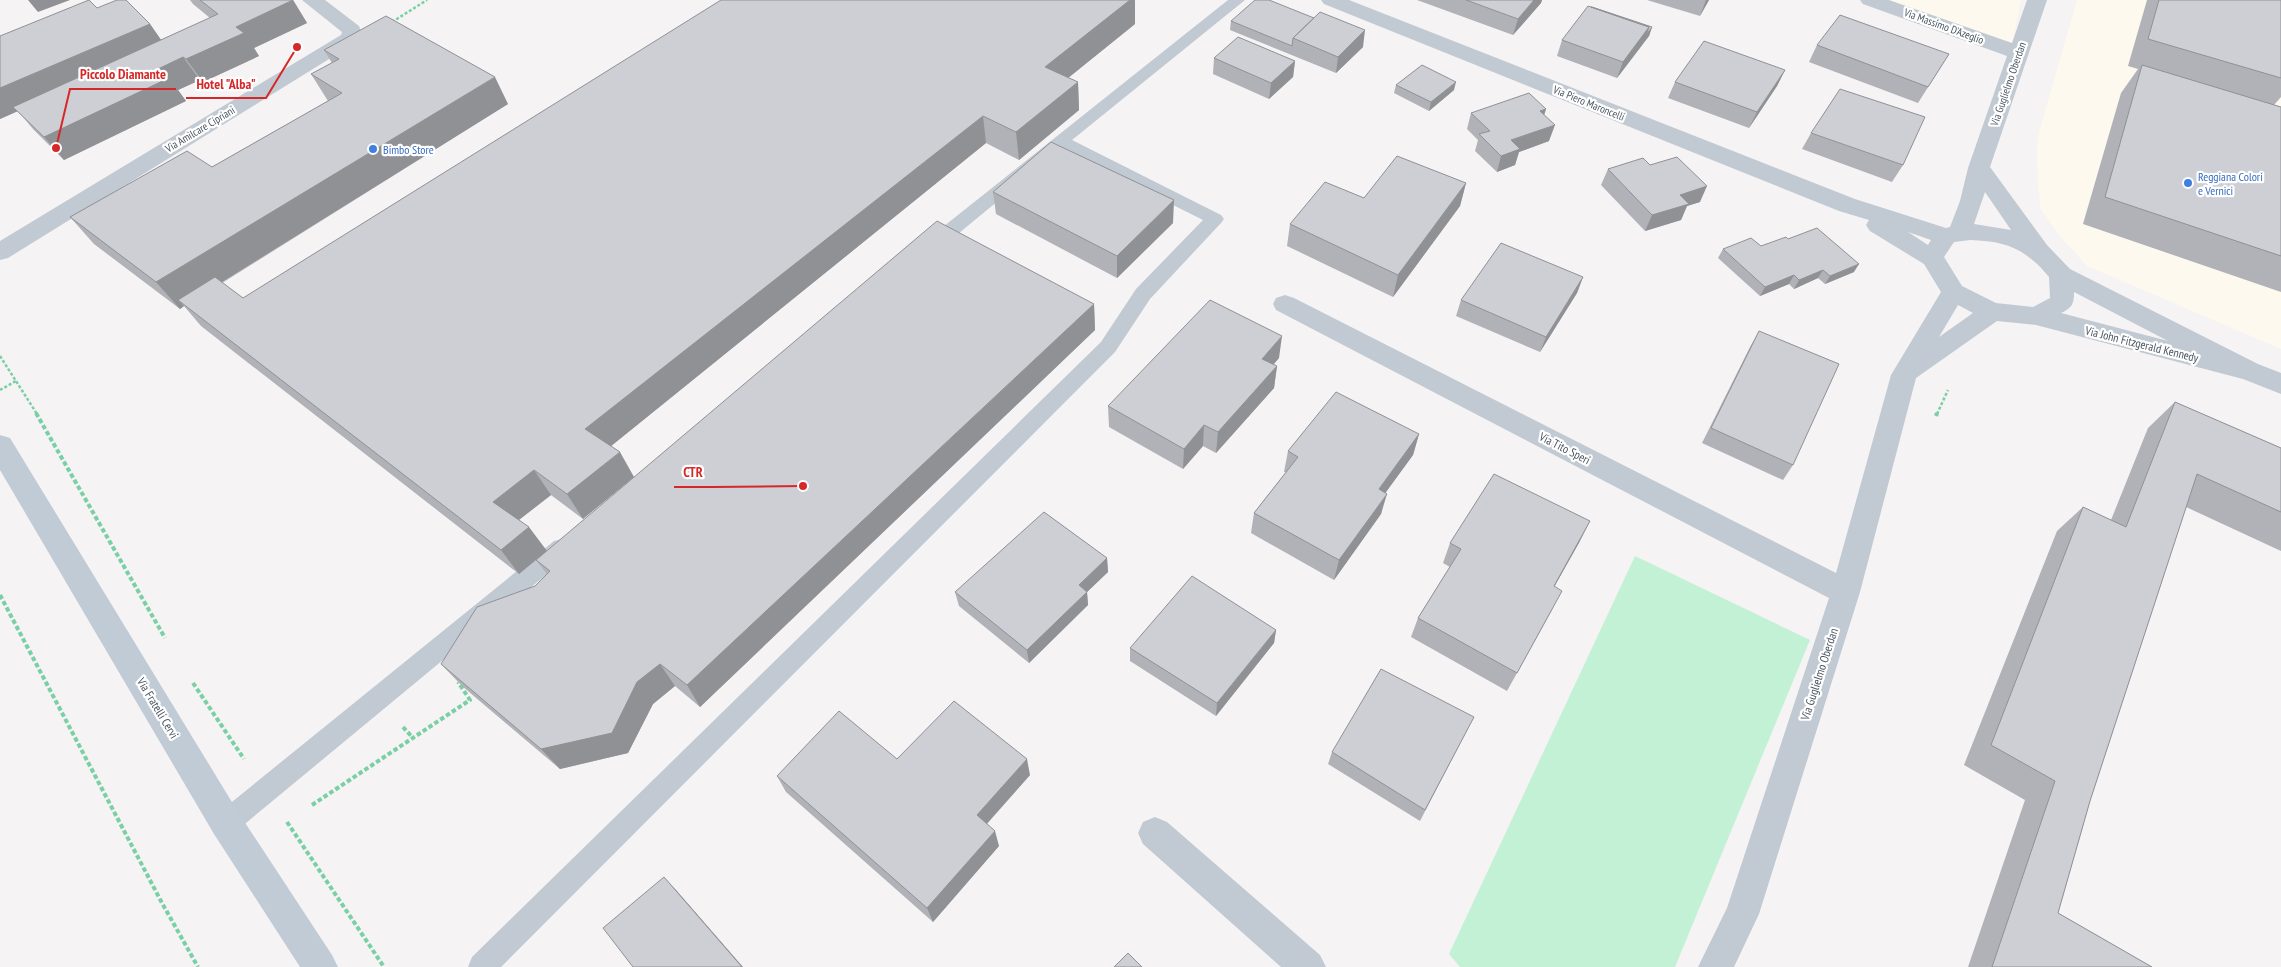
<svg xmlns="http://www.w3.org/2000/svg" width="2281" height="967" font-family="'PT Sans Narrow',sans-serif">
  <rect width="100%" height="100%" fill="#f5f3f3"/>
  <path fill="#fdf9ef" d="M1881,0H2021L2012,45Z
    M2077,0H2281V349L2087,266L2059,235L2040,208L2037,155L2039,132Z"/>
  <path fill="#c3f1d5" d="M1635,556L1810,640L1675,967H1460L1449,954Z"/>
  <g fill="none" stroke-linecap="round" stroke-linejoin="round">
    <path stroke="#7ad0a6" stroke-width="2.5" stroke-dasharray="3 2" stroke-linecap="butt" d="M392,22L427,0
      M0,356L37,414
      M0,390L16,381
      M1937,414L1948,390"/>
    <path stroke="#7ad0a6" stroke-width="4" stroke-dasharray="4.5 2.5" stroke-linecap="butt" d="M36,413L165,638
      M1936,416L1937,413
      M0,595L162,903L198,967
      M193,683L244,759
      M403,727L413,738
      M312,805L470,700L458,682
      M287,822L384,967"/>
    <path fill="#c1cad2" fill-rule="evenodd" d="M1228,0H1245L1072,140L1221,215L1224,219L1221,223L1150,299L1115,352L501,967H468L472,957L1101,342L1136,289L1203,220L1061,149L936,252L930,253L924,252L921,247L924,242Z
      M562,539L570,541L573,548L570,555L235,832L226,835L217,832L213,823L217,814L554,541Z"/>
    <path fill="#c1cad2" fill-rule="evenodd" d="M302,0H325L359,26L362,34L355,43L8,258L0,260V241L341,35L342,32Z
      M1321,0H1349L1855,199L1946,228L1950,227L1960,201L1968,168L2007,56L1863,4L1860,0H1889L2012,43L2027,0H2047L1990,167L2047,245L2070,269L2258,364L2281,373V394L2243,379L2036,325L1997,321L1916,378L1860,592L1759,914L1734,967H1698L1727,908L1829,598L1276,310L1273,304L1276,298L1285,295L1294,298L1836,573L1891,375L1941,292L1924,264L1870,231L1866,225L1869,220L1839,211L1324,4ZM1985,192L2011,230L1974,224ZM1908,232L1931,240L1928,245ZM1970,240C2006,241 2026,249 2049,277L2050,298L2033,307L1996,303L1962,286L1944,257L1954,242ZM2074,292L2168,341L2061,313C2072,308 2074,304 2074,292ZM1958,305L1973,313L1939,337Z
      M1155,817L1167,822L1320,955L1326,967H1281L1143,844L1138,833L1143,822Z"/>
    <path fill="#c1cbd6" fill-rule="evenodd" d="M0,435L10,438L238,812L332,955L338,967H300L214,834L0,470Z"/>
  </g>
  <path fill="#b0b2b7" d="M190,0H293L307,23L254,48L259,56L203,82L200,80L178,90L186,101L64,160L33,129L18,111L0,119V36L97,8L150,24L161,40L210,18L193,4Z
    M1417,0H1542L1541,3L1513,35Z
    M1647,0H1709L1700,16Z
    M2147,0H2281V97L2274,105L2281,107V292L2083,224L2121,93L2138,69L2128,66Z
    M1314,18L1363,47L1336,73L1230,30L1231,21Z
    M1135,24L1068,78L1078,82L1079,110L1019,160L986,143L611,446L583,519L551,495L519,520L547,551L1094,304L1095,330L700,707L675,686L653,704L628,753L560,769L462,686L441,664L535,586L547,574L536,560L543,553L519,574L201,326L184,306L180,309L94,244L70,217L212,167L328,101L311,74L332,63L324,50L508,104L222,283L243,298Z
    M1652,27L1649,36L1617,78L1557,56L1562,40Z
    M1817,45L1949,54L1918,103L1809,62Z
    M1214,58L1295,61L1293,77L1269,99L1213,74Z
    M1785,70L1777,86L1749,128L1668,98L1675,82Z
    M1396,85L1454,90L1429,111L1394,93Z
    M1546,109L1544,115L1549,141L1519,152L1515,165L1497,172L1475,151L1478,140L1467,129L1471,113Z
    M1811,133L1903,165L1892,182L1802,149Z
    M1650,165L1700,202L1687,206L1681,220L1645,231L1601,185L1608,169Z
    M1466,183L1460,206L1393,297L1287,246L1290,224L1364,198Z
    M993,192L1173,223L1117,278L996,214Z
    M1788,239L1854,272L1825,284L1818,278L1794,289L1789,284L1760,296L1718,258L1723,249L1761,246Z
    M1583,277L1577,293L1540,352L1456,316L1461,300Z
    M1759,331L1793,465L1783,480L1702,443L1750,347Z
    M1279,358L1273,365L1277,366L1274,388L1216,453L1203,446L1183,469L1109,427L1108,406Z
    M2175,402L2281,448V551L2186,507L2090,801L2058,913L2152,967H1968L2025,800L1964,765L2057,531L2083,507L2111,520L2148,428Z
    M1419,434L1413,455L1385,493L1381,514L1334,580L1251,533L1254,513L1286,472H1284L1288,451Z
    M1580,541L1554,587L1552,610L1507,691L1411,637L1418,618L1450,567L1443,563L1450,543Z
    M1107,558L1108,572L1087,592L1088,605L1029,663L959,606L955,592Z
    M1276,630L1274,643L1216,716L1130,661V648Z
    M1474,717L1420,821L1328,764L1332,752Z
    M897,759L1030,775L987,824L999,846L933,922L786,792L777,776Z"/>
  <path fill="#909195" d="M28,0H70L38,12Z
    M293,0L307,23L254,48L259,56L203,82L186,59L236,27Z
    M1116,0H1135V24L1047,95L1045,67Z
    M1534,0H1542L1541,3L1513,35L1518,19Z
    M1706,0H1709L1700,16Z
    M150,24L166,47L13,107L18,111L0,119V88Z
    M1649,27H1652L1649,36L1617,78L1623,62Z
    M1365,30L1363,47L1336,73L1338,57Z
    M183,57L200,80L178,90L186,101L64,160L44,137L158,69Z
    M1295,61L1293,77L1269,99L1271,83Z
    M1785,70L1777,86L1749,128L1757,112Z
    M495,77L508,104L185,305L178,300L184,306L180,309L156,282Z
    M1078,82L1079,110L1019,160L1016,132Z
    M1456,82L1454,90L1429,111L1431,102Z
    M1546,109L1541,125L1540,111Z
    M983,116L986,143L600,455L585,429Z
    M1555,125L1549,141L1519,152L1515,165L1497,172L1501,156L1511,140Z
    M1466,183L1460,206L1393,297L1398,275Z
    M1707,186L1700,202L1687,206L1681,220L1645,231L1652,215L1680,195Z
    M1174,200L1173,223L1117,278V256Z
    M1859,264L1854,272L1825,284L1830,276Z
    M1823,270L1818,278L1794,289L1799,280Z
    M1794,275L1789,284L1760,296L1765,287Z
    M1583,277L1577,293L1540,352L1546,337Z
    M1094,304L1095,330L700,707L687,685Z
    M1282,336L1279,358L1259,381L1262,359Z
    M1277,366L1274,388L1216,453L1218,432Z
    M1204,425L1203,446L1183,469L1184,449Z
    M1419,434L1413,455L1373,510L1379,489Z
    M620,452L634,477L583,519L567,494Z
    M534,470L551,495L511,526L493,502Z
    M1387,494L1381,514L1334,580L1339,560Z
    M1590,521L1580,541L1544,605L1554,586Z
    M529,527L547,551L519,574L501,550Z
    M1107,558L1108,572L1087,592L1088,605L1029,663L1027,650L1079,585Z
    M1276,630L1274,643L1216,716L1217,703Z
    M660,664L675,686L653,704L628,753L560,769L541,749Z
    M1027,759L1030,775L981,830L977,815Z
    M995,831L999,846L933,922L927,908Z
    M664,877L677,891L743,967H742Z"/>
  <path fill="#cdcfd5" stroke="#909195" d="M89,0L97,8L117,0H126L150,24L0,88V36Z
    M200,0H293L236,27L244,33L186,59L183,57L158,69L169,78L44,137L13,107L218,14Z
    M721,0H1130L1045,67L1078,82L1016,132L983,116L585,429L620,452L567,494L534,470L493,502L529,527L501,550L178,300L215,277L243,298Z
    M1255,0H1269L1314,18L1293,38L1292,46L1231,21Z
    M1466,0H1534L1518,19Z
    M2159,0H2281V78L2148,39Z
    M1588,6L1649,27L1623,62L1562,40Z
    M1591,7H1592L1652,27L1646,35L1649,27Z
    M1320,12L1365,30L1338,57L1293,38Z
    M1840,15L1949,54L1928,87L1817,45Z
    M386,16L495,77L156,282L70,217L187,151L212,167L342,93L311,74L339,59L324,50Z
    M1238,37L1295,61L1271,83L1214,58Z
    M1704,41L1785,70L1757,112L1675,82Z
    M1422,65L1456,82L1431,102L1396,85Z
    M2142,65L2281,107V256L2105,197Z
    M1840,89L1925,117L1903,165L1811,133Z
    M1529,93L1546,109L1540,111L1555,125L1511,140L1520,149L1501,156L1479,134L1490,131L1471,113Z
    M1051,142L1174,200L1117,256L993,192Z
    M1397,156L1466,183L1398,275L1290,224L1325,182L1364,198Z
    M1677,157L1707,186L1680,195L1689,204L1652,215L1608,169L1643,158L1650,165Z
    M937,221L1094,304L687,685L660,664L637,682L612,733L541,749L441,664L477,607L535,586L550,571L536,560Z
    M1817,228L1859,264L1830,276L1823,270L1799,280L1794,275L1765,287L1723,249L1751,238L1761,246L1786,237L1788,239Z
    M1501,243L1583,277L1546,337L1461,300Z
    M1210,300L1282,336L1262,359L1277,366L1218,432L1204,425L1184,449L1108,406Z
    M1759,331L1839,364L1793,465L1711,428Z
    M1336,392L1419,434L1379,489L1387,494L1339,560L1254,513L1298,457L1288,451Z
    M2175,402L2281,448V512L2197,474L2090,801L2058,913L2152,967H1992L2055,781L1991,745L2083,507L2126,527Z
    M1494,474L1590,521L1554,586L1562,591L1517,673L1418,618L1461,549L1450,543Z
    M1044,512L1107,558L1079,585L1087,592L1027,650L955,592Z
    M1192,576L1276,630L1217,703L1130,648Z
    M1381,669L1474,717L1425,810L1332,752Z
    M954,701L1027,759L977,815L995,831L927,908L777,776L839,711L897,759Z
    M664,877L742,967H633L603,928Z
    M1128,953L1142,967H1114Z"/>
  <g fill="#3f7fe0" stroke="#fff" stroke-width="2">
    <circle cx="373" cy="149" r="5"/>
    <circle cx="2188" cy="183" r="5"/>
  </g>
  <g text-anchor="middle" dominant-baseline="central" stroke-width="4.5" stroke-linejoin="round" paint-order="stroke">
    <g font-size="11" fill="#4a5661" stroke="#fff">
      <text transform="translate(1944 26) rotate(20)">Via Massimo D'Azeglio</text>
      <text transform="translate(2008 84) rotate(-71)">Via Guglielmo Oberdan</text>
      <text transform="translate(1589 103) rotate(22)">Via Piero Maroncelli</text>
      <text transform="translate(200 129) rotate(-31)">Via Amilcare Cipriani</text>
    </g>
    <g font-size="12" fill="#366cbe" stroke="#fff" text-anchor="start">
      <text x="383" y="149">Bimbo Store</text>
      <text x="2198" y="176">Reggiana Colori<tspan x="2198" dy="14">e Vernici</tspan></text>
    </g>
    <g font-size="12" fill="#4a5661" stroke="#fff">
      <text transform="translate(2142 344) rotate(14)">Via John Fitzgerald Kennedy</text>
      <text transform="translate(1565 448) rotate(27)">Via Tito Speri</text>
      <text transform="translate(1819 674) rotate(-72)">Via Guglielmo Oberdan</text>
      <text transform="translate(158 708) rotate(59)">Via Fratelli Cervi</text>
    </g>
  </g>
  <path fill="none" stroke="#d62828" stroke-width="2" d="M56 148L70 89H176M297 47L266 98H186M803 486L713 487H674"/>
  <g fill="#d62828" stroke="#fff" stroke-width="2">
    <circle cx="56" cy="148" r="5"/>
    <circle cx="297" cy="47" r="5"/>
    <circle cx="803" cy="486" r="5"/>
  </g>
  <g font-size="14" text-anchor="middle" font-weight="bold" fill="#d62828" stroke="#fff" stroke-width="4.5" stroke-linejoin="round" paint-order="stroke">
    <text x="123" y="79">Piccolo Diamante</text>
    <text x="226" y="89">Hotel "Alba"</text>
    <text x="693" y="477">CTR</text>
  </g>
</svg>
